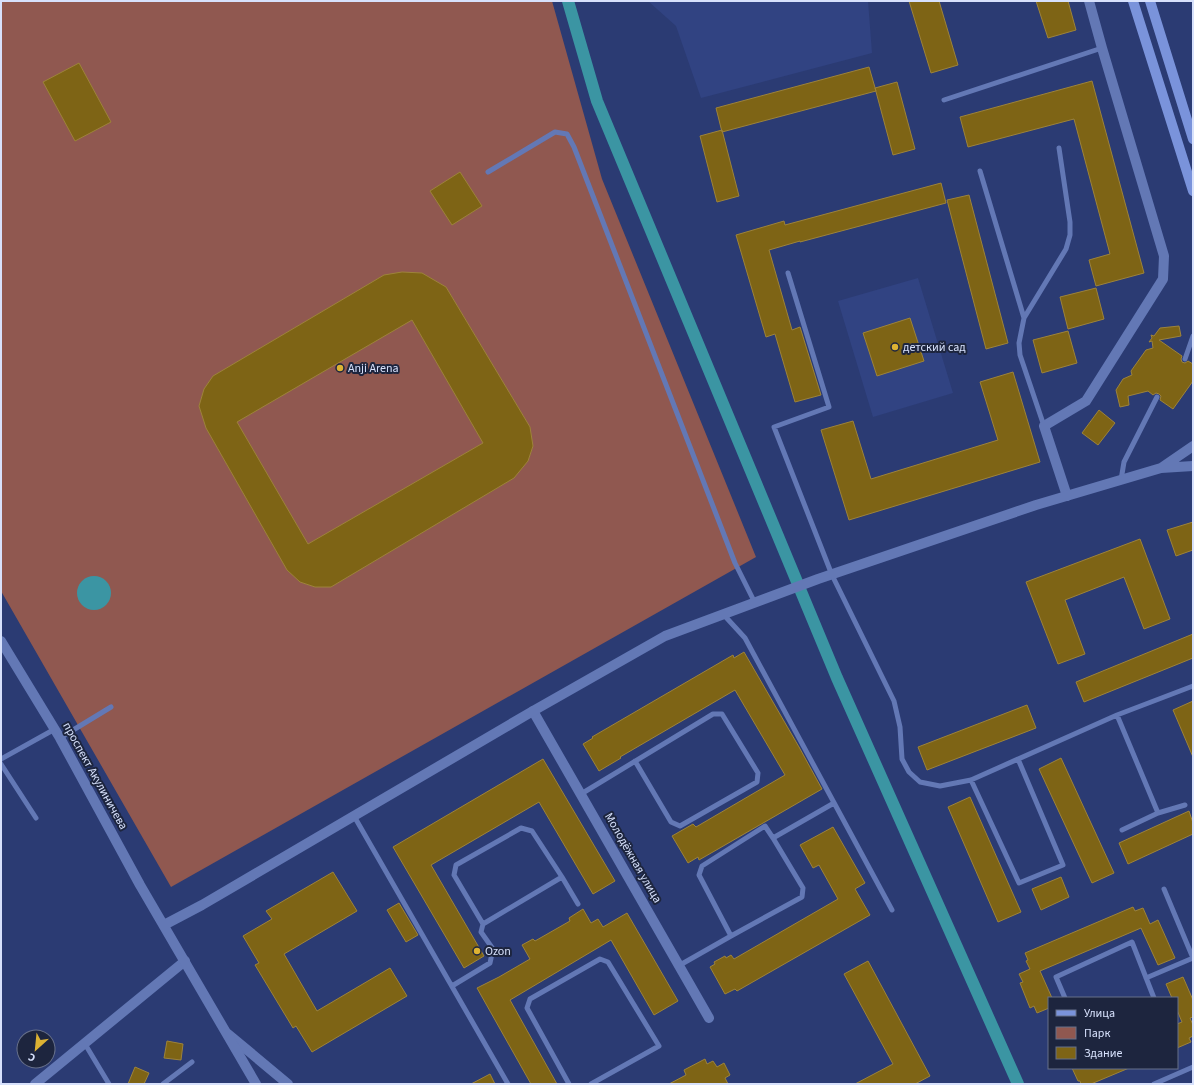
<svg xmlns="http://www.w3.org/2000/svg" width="1194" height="1085" font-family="'Source Sans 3',sans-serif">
  <rect width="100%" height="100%" fill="#2b3b73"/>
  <path fill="#314382" d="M648,1H868L872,53L701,98L676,26Z
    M918,278L953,393L873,417L838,301Z"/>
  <path fill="#905850" d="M1,1H552L602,179L756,557L171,887L1,591Z"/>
  <path fill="#3b95a3" d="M77 593a17 17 0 1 1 34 0a17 17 0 1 1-34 0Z"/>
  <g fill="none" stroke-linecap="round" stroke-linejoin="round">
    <path stroke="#3b95a3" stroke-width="12" d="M568,1L597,101L837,678L1018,1084"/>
  </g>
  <path fill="#7e6415" stroke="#9d833a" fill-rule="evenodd" d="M909,1H939L958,65L931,73Z
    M1036,1H1068L1076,30L1048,38Z
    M79,63L111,122L75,141L43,82Z
    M869,67L876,91L722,132L716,108Z
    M1092,81L1144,273L1096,286L1089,260L1110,254L1074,119L968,147L960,117Z
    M897,82L915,149L893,155L875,88Z
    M722,130L739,196L717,202L700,136Z
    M460,172L482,206L452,225L430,191Z
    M941,183L946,203L800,242V241L769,250L792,330L800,327L821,395L795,402L775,334L766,337L736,235L784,221L785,225Z
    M969,195L1008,343L986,349L947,200Z
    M402,272L422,273L446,287L530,427L533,446L528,461L514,478L331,587H315L300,582L287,570L206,428L199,406L204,389L213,376L384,275ZM412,320L483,443L308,544L237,422Z
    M1096,288L1104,319L1068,329L1060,297Z
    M910,318L924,361L877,376L863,333Z
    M1179,326L1181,336L1159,340L1182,356L1181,359L1182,362L1185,363L1188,361L1193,364V381L1173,409L1160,400L1161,396L1159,394L1156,393L1153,395L1148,391L1128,396L1129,405L1120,407L1116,390L1123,379L1132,375L1131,371L1146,350L1153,348L1152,341L1149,342L1152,338L1151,335L1154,336L1160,328Z
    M1068,331L1077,363L1042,373L1033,340Z
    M1013,372L1040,462L849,520L821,430L853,421L871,479L998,440L980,382Z
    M1099,410L1115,423L1098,445L1082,433Z
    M1193,522V550L1176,556L1167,530Z
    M1140,539L1170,619L1144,629L1124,577L1065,600L1085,654L1058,664L1026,582Z
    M1193,634V658L1084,702L1076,682Z
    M744,652L799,747L822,789L699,860L698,857L688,863L672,836L693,824L696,827L785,775L735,690L620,757L621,758L599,771L583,744L593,738L592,737L733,655L734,658Z
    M1193,701V757L1173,710Z
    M1027,705L1036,728L927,770L918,747Z
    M1061,758L1114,873L1092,883L1039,769Z
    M543,759L615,881L593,894L539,802L431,865L484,956L464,968L393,847Z
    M970,797L1021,912L998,922L948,807Z
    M1189,811L1193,823V834L1128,864L1119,843Z
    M833,827L865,883L855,889L870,915L737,991L735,989L725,994L710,967L715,964L714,962L725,956L726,958L731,955L734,959L838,899L819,865L813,868L800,845Z
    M333,872L357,911L284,954L317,1011L390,968L407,996L312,1052L296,1026L293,1028L255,965L259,963L243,936L272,919L266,911Z
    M1061,877L1069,897L1041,910L1032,889Z
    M399,903L418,935L406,942L387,910Z
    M1133,907L1135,911L1143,908L1150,924L1158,920L1175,958L1158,965L1141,928L1040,971L1052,998H1049V1008L1037,1013L1034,1006L1030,1008L1020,983L1023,982L1019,974L1030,969L1026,961L1028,960L1025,953Z
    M583,909L591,923L598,919L603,927L627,913L678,1001L654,1015L611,940L510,1000L557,1084H531L477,988L499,977L530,959L522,945L533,939L535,941L570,921L569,918Z
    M868,961L930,1076L915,1084H855L893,1064L844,974Z
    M1183,977L1193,1000V1017L1190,1018L1193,1025V1036L1189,1038L1191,1042L1177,1048V1024L1182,1022L1177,1010V998H1172L1166,984Z
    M167,1041L183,1044L181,1060L164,1058Z
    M705,1059L707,1064L713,1061L717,1067L724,1063L730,1075L725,1078L728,1084H669L686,1075L684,1070Z
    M135,1067L149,1073L144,1084H128Z
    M1072,1068H1129L1091,1084H1081L1080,1081H1078Z
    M490,1074L495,1084H471Z"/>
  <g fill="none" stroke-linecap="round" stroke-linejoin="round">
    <path stroke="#6378b5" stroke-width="5" d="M944,100L1102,48
      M980,171L1024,318
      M488,172L555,132L567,134L574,147L735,563L755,603
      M788,273L829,407L774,427L832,575L894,701L900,727L902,759L909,772L920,782L940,786L971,780L1117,715L1193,686
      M1185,359L1193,336
      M1044,426L1020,355L1019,343L1024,318L1066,249L1070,235V222L1059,148
      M1121,480L1124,462L1157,397
      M723,614L745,638L892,910
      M1117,715L1158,813
      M60,738L111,707
      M1,759L55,729
      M1,764L36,818
      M971,780L1019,883L1063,865L1018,759
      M581,794L713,714H722L758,773L757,782L680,826L671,822L635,761
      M354,816L508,1084
      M1122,830L1158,813L1185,805
      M773,838L765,826L702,866L699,875L731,936L802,897L803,888L773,838L834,803
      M562,877L578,904
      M1164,889L1193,958
      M680,965L731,936
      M1146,978L1193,958
      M452,986L490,963L493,949L481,932L483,924L562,877L532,831L521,828L456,865L454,875L483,924
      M1065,998L1056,977L1132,942L1154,998
      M85,1044L109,1084
      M163,1084L192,1062
      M569,1084L527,1008L530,999L600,959L608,962L659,1046L591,1084
      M1154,1084L1193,1067"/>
    <path stroke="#6378b5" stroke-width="10" d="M1067,496L1044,426L1086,401L1163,279L1164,256L1102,48L1089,1
      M533,711L709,1018
      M228,1034L288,1084
      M35,1084L185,961"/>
    <path stroke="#6378b5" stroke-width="10" d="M1161,468L1193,446
      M1,641L60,738L140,885L256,1084
      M164,925L202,905L533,711L665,636L818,579L1036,505L1161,468L1193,466"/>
    <path stroke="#7a93db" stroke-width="10" d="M1133,1L1193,191
      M1150,1L1193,139"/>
  </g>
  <g fill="#dcb233" stroke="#1d253e" stroke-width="1.5">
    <circle cx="895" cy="347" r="4"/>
    <circle cx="340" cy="368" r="4"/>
    <circle cx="477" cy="951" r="4"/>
  </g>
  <g text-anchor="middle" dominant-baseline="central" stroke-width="4" stroke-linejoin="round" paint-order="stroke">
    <g font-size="12" fill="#d7e1fc" stroke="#1d253e" text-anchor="start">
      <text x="903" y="347">детский сад</text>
      <text x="348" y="368">Anji Arena</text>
      <text x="485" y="951">Ozon</text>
    </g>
    <g font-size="12" fill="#d7e1fc" stroke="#1d253e">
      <text transform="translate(95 776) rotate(61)">проспект Акулиничева</text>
      <text transform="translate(633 858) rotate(60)">Молодёжная улица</text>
    </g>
  </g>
  <rect width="1194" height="1085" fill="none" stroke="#d7e1fc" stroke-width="4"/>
  <rect x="1048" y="997" width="130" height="72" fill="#1d253e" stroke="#67708a"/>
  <rect x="1056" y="1010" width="20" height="6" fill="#7a93db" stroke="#67708a"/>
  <text x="1084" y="1017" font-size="12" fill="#d7e1fc">Улица</text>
  <rect x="1056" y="1027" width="20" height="12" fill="#905850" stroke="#67708a"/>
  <text x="1084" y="1037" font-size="12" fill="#d7e1fc">Парк</text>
  <rect x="1056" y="1047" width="20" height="12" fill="#7e6415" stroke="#67708a"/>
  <text x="1084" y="1057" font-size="12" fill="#d7e1fc">Здание</text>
  <g transform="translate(36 1049) rotate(207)"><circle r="19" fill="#1d253e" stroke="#67708a"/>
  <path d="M0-3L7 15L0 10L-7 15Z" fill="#dcb233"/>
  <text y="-6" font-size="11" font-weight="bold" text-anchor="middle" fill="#d7e1fc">С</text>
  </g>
</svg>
